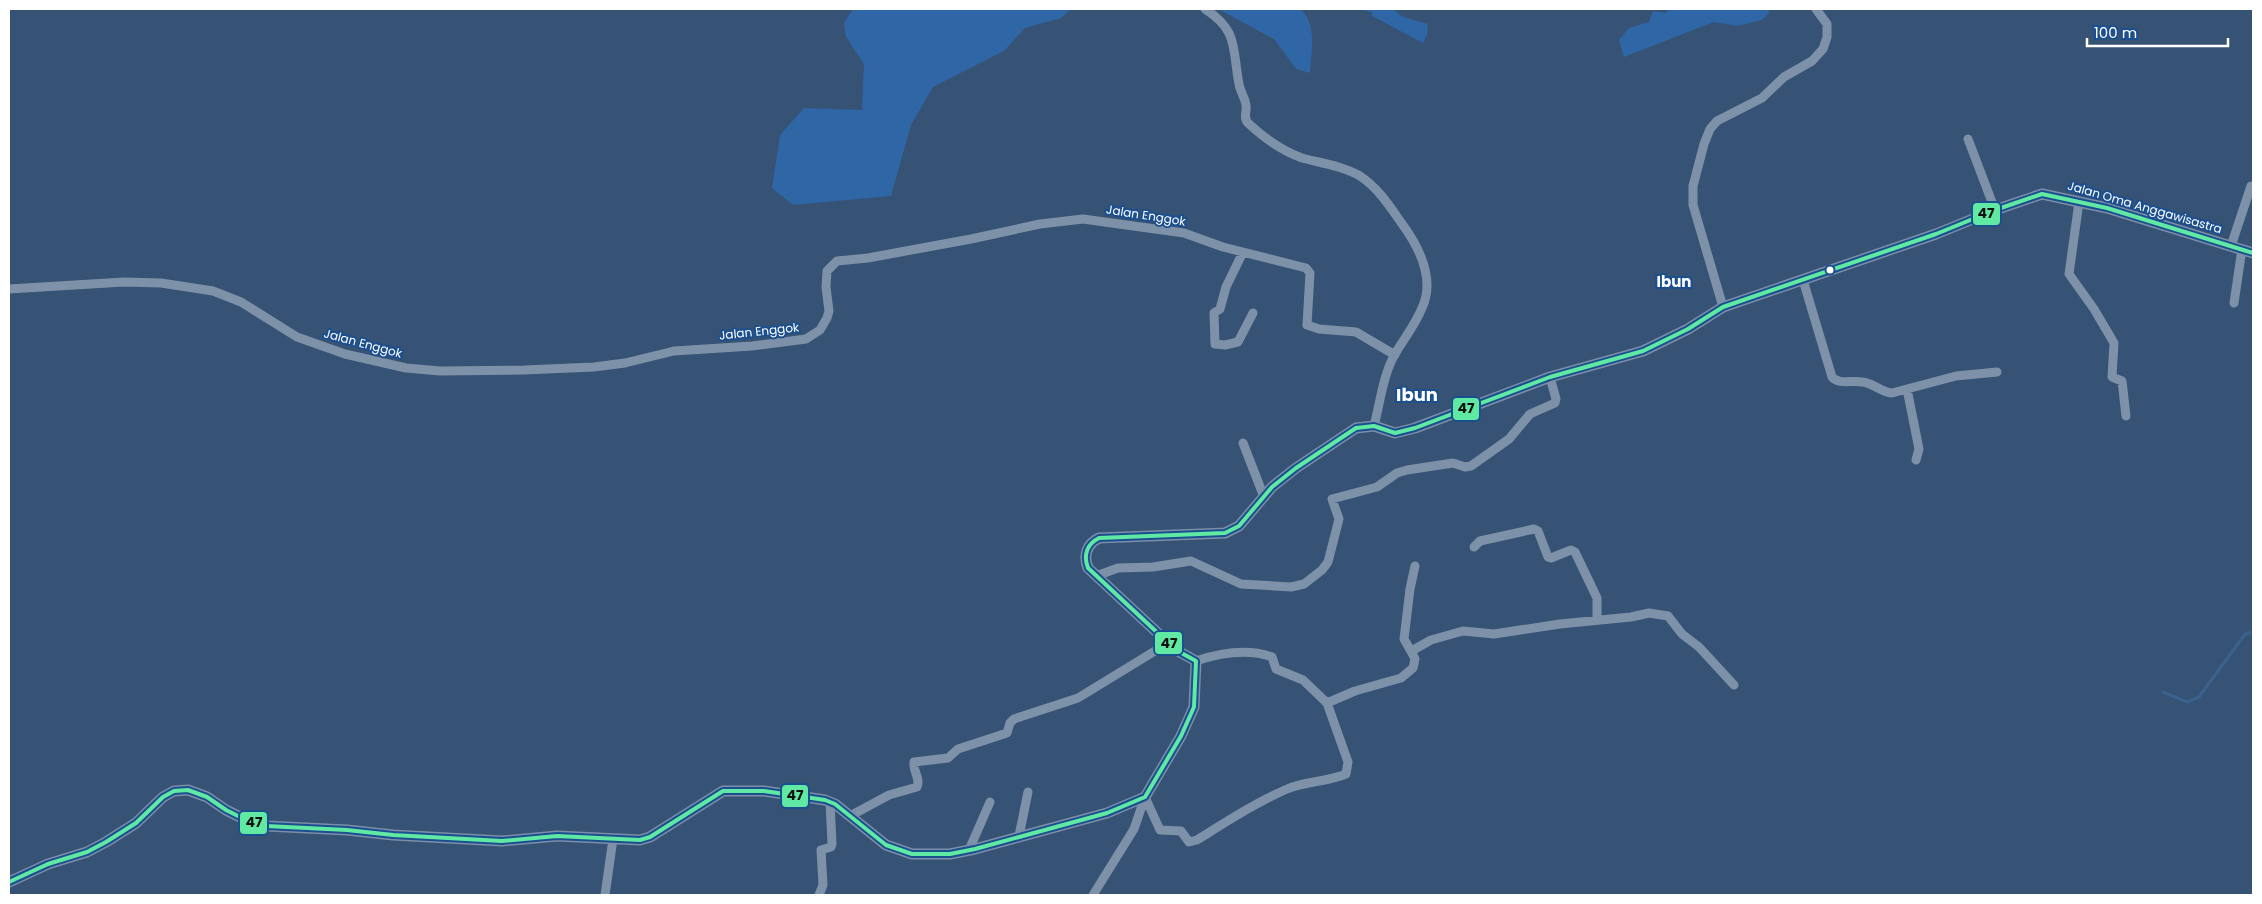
<svg xmlns="http://www.w3.org/2000/svg" width="2262" height="904" font-family="Poppins,sans-serif">
  <rect width="100%" height="100%" fill="#365274"/>
  <path fill="#2f66a5" d="M853,9H1071L1061,18L1025,28L1004,51L933,87L911,125L891,196L793,205L772,188L780,135L804,108L862,110L864,64L846,37L844,23Z
    M1218,9H1300C1318,23 1311,53 1310,73L1296,69L1274,39Z
    M1358,9H1393L1403,17L1428,24L1427,35L1423,43L1372,16V12Z
    M1669,9H1768L1769,13L1762,20L1737,26L1714,22L1624,57L1619,40L1629,28L1649,22L1653,11L1666,13Z"/>
  <g fill="none" stroke-linecap="round" stroke-linejoin="round">
    <path stroke="#3b618d" stroke-width="3" d="M2163,692L2187,702L2199,697L2245,634L2253,632"/>
    <path stroke="#7d92a8" stroke-width="9" d="M1205,9C1239,31 1232,48 1239,84C1240,91 1245,98 1246,105C1247,112 1243,118 1248,123C1264,138 1282,151 1302,158C1321,163 1343,166 1360,176C1377,187 1389,205 1400,221C1418,245 1436,278 1422,308C1415,325 1404,339 1395,354C1383,375 1380,403 1374,426
      M1968,139L1995,210
      M2079,202L2069,274L2094,309L2114,343L2112,377L2122,381L2126,416
      M2231,246L2251,186
      M1243,252L1226,287L1220,309L1214,313L1215,344L1225,345L1238,342L1253,313
      M1803,280L1832,377C1839,385 1852,380 1862,382C1874,383 1880,392 1892,393L1956,376L1997,372
      M9,289L124,282L161,283L213,291L241,302L297,337L345,354L406,368L440,371L524,370L594,367L625,363L674,351L752,346L806,339L820,330L827,318L829,311L826,287L827,271L837,261L868,258L971,239L1040,224L1083,219L1184,233L1223,247L1306,268L1310,273L1307,325L1319,329L1356,332L1395,355
      M2234,303L2242,249
      M1723,307L1693,205V186L1704,144L1710,129L1717,121L1762,98L1784,77L1812,61L1823,49L1827,37V24L1816,9
      M1907,389L1919,449L1916,460
      M1243,443L1264,497
      M1474,547L1480,541L1534,529L1538,531L1548,557L1551,558L1571,550L1575,552L1597,598V620
      M1096,576L1118,568L1153,567L1191,561L1241,584L1291,587L1304,584L1322,570L1328,562L1339,519L1332,499L1377,487L1397,473L1407,470L1453,463L1465,467L1471,466L1509,439L1530,414L1555,403L1556,399L1550,377
      M1412,653L1404,639L1410,589L1415,566
      M1196,661C1220,653 1247,648 1272,657L1276,669L1303,680L1327,703L1355,691L1401,678L1413,668L1415,659L1412,653L1415,649L1431,640L1463,631L1494,634L1560,624L1631,617L1649,613L1668,616L1682,634L1699,647L1734,685
      M1145,797L1160,830L1181,831L1189,842L1197,840C1226,822 1255,803 1287,789C1306,781 1327,782 1346,774L1348,762L1327,703
      M850,816L889,795L917,787C921,778 912,770 914,762L948,758L958,749L1007,733L1010,723L1014,719L1078,698L1168,643
      M1019,836L1028,792
      M969,850L990,802
      M605,895L613,839
      M819,895L823,885L821,850L831,847L832,844L830,802
      M1093,895L1134,829L1145,797"/>
    <path stroke="#7d8ea7" stroke-width="11" d="M9,882L48,864L87,852L106,842L136,823L163,797L174,791L188,790L207,797L226,810L248,821L266,826L347,830L393,835L502,841L557,836L640,840L650,837L723,791H764L825,800L835,804L886,845L912,854H950L975,849L1107,813L1145,797L1181,736L1194,707L1196,661L1176,650L1088,568C1083,555 1087,544 1099,538L1225,533L1239,526L1272,487L1296,468L1356,428L1374,426L1395,433L1415,428L1550,377L1643,351L1688,329L1723,307L1936,234L1995,210L2042,194L2107,208L2253,253"/>
    <g stroke="#1b4f8f" stroke-width="8">
      <path id="bus-1" d="M9,882L48,864L87,852L106,842L136,823L163,797L174,791L188,790L207,797L226,810L248,821L266,826L347,830L393,835L502,841L557,836L640,840L650,837L723,791H764L825,800L835,804L886,845L912,854H950L975,849L1107,813L1145,797L1181,736L1194,707L1196,661L1176,650L1088,568C1083,555 1087,544 1099,538L1225,533L1239,526L1272,487L1296,468L1356,428L1374,426L1395,433L1415,428L1550,377L1643,351L1688,329L1723,307L1936,234L1995,210L2042,194L2107,208L2253,253"/>
    </g>
    <use href="#bus-1" stroke="#60e9a3" stroke-width="4"/>
  </g>
  <circle fill="#fff" stroke="#1b4f8f" stroke-width="2" cx="1830" cy="270" r="4.5"/>
  <g text-anchor="middle" dominant-baseline="central" stroke-width="4" stroke-linejoin="round" paint-order="stroke">
    <g font-size="12" fill="#fff" stroke="#1b4f8f">
      <text transform="translate(2145 207) rotate(16)">Jalan Oma Anggawisastra</text>
      <text transform="translate(1146 215) rotate(9)">Jalan Enggok</text>
      <text transform="translate(759 331) rotate(-6)">Jalan Enggok</text>
      <text transform="translate(363 343) rotate(15)">Jalan Enggok</text>
    </g>
    <g font-size="15" font-weight="bold" fill="#fff" stroke="#1b4f8f">
      <text x="1674" y="281">Ibun</text>
    </g>
    <g font-size="18" font-weight="bold" fill="#fff" stroke="#1b4f8f">
      <text x="1417" y="394">Ibun</text>
    </g>
  </g>
  <g stroke="#1b4f8f" stroke-width="2">
    <rect x="1972" y="202" width="29" height="24" rx="5" fill="#60e9a3"/>
    <rect x="1452" y="397" width="28" height="24" rx="5" fill="#60e9a3"/>
    <rect x="1154" y="631" width="29" height="24" rx="5" fill="#60e9a3"/>
    <rect x="781" y="784" width="28" height="24" rx="5" fill="#60e9a3"/>
    <rect x="239" y="811" width="29" height="24" rx="5" fill="#60e9a3"/>
  </g>
  <g font-size="14" text-anchor="middle" font-weight="bold" fill="#111">
    <text x="1986" y="218">47</text>
    <text x="1466" y="413">47</text>
    <text x="1169" y="648">47</text>
    <text x="795" y="800">47</text>
    <text x="254" y="827">47</text>
  </g>
  <rect width="2262" height="904" fill="none" stroke="#ffffff" stroke-width="20"/>
  <path d="M2087 38v8h141v-8" fill="none" stroke="#ffffff" stroke-width="2.5"/>
  <text x="2094" y="38" font-size="15" fill="#ffffff" stroke="#1b4f8f" stroke-width="4" paint-order="stroke">100 m</text>
</svg>
